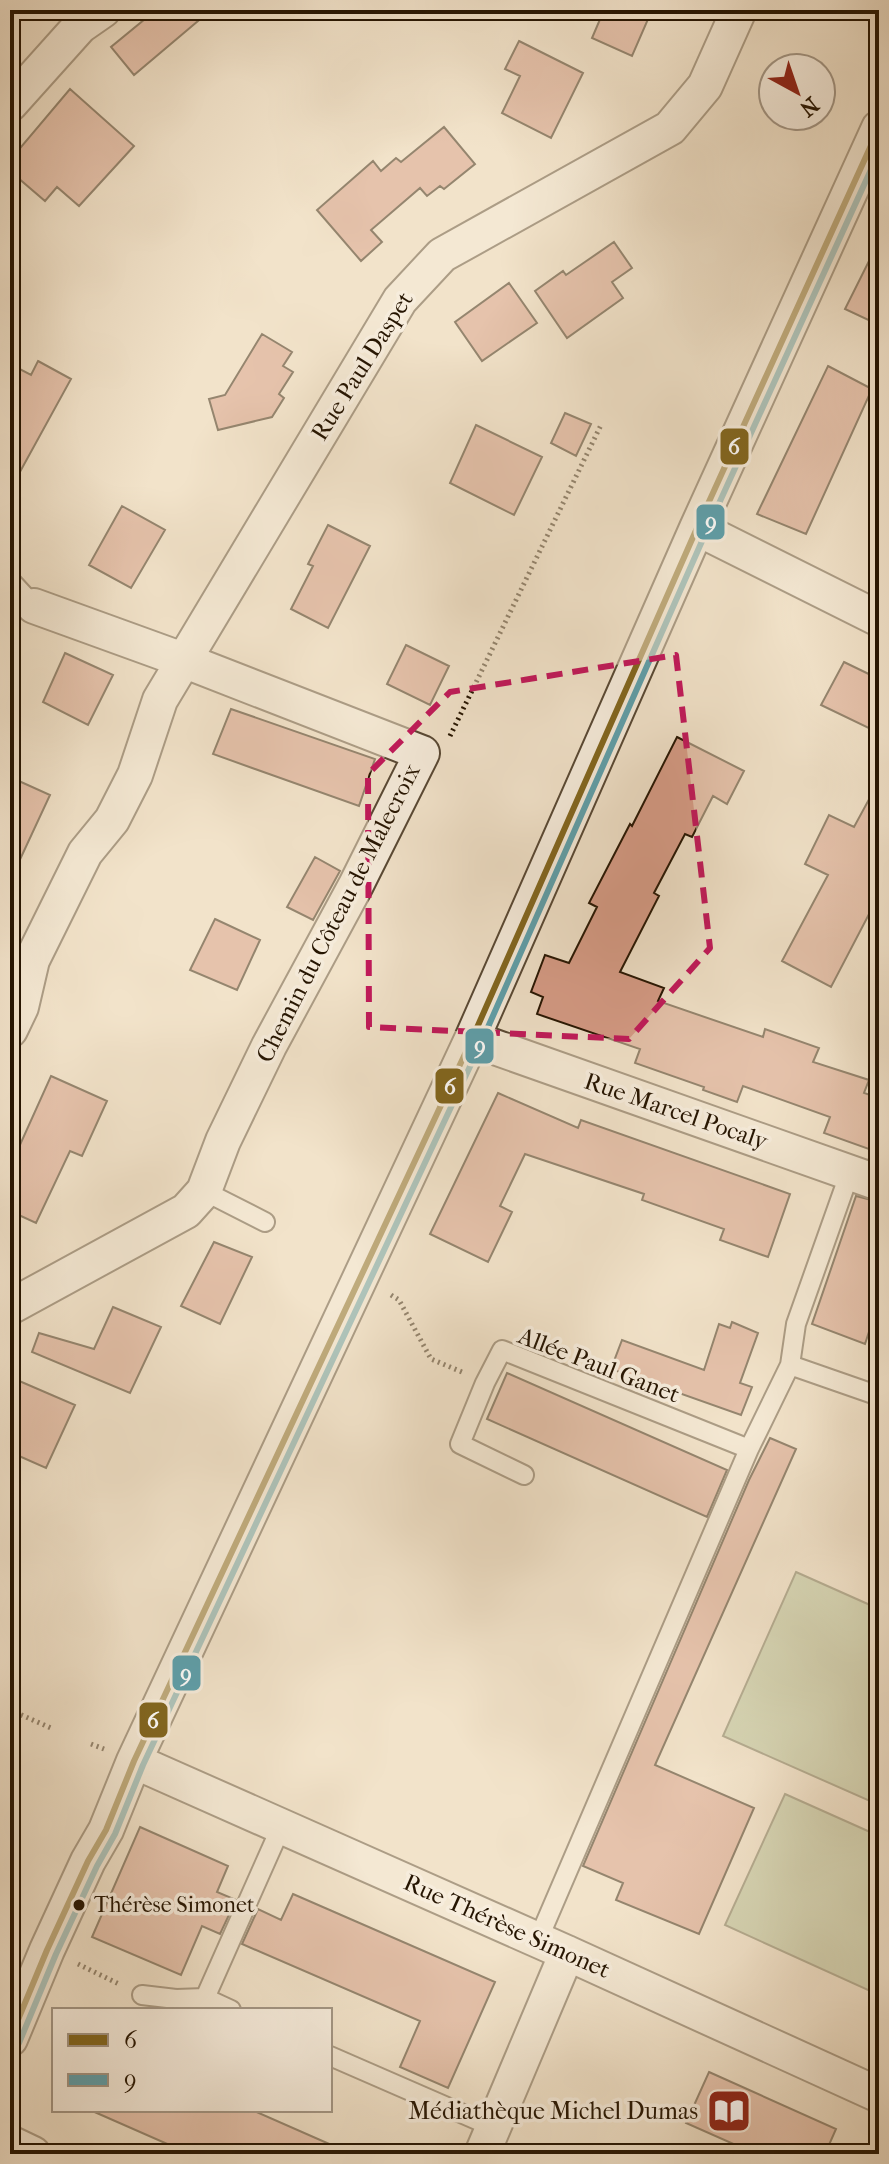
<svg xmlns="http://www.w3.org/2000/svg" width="889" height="2164" font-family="'IM FELL French Canon',serif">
  <rect width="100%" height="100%" fill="#f2e3cb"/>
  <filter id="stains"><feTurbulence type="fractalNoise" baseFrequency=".0025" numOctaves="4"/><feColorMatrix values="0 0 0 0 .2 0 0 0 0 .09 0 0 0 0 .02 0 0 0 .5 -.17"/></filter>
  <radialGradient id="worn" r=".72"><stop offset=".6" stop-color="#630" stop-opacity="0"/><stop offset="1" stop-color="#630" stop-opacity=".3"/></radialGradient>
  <path fill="#b5c59c" stroke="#6d6c4e" stroke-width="2" d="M796,1572L879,1609V1805L723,1736Z
    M785,1794L879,1836V1995L725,1925Z"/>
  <path fill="#d79c87" stroke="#251401" stroke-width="2" d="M156,10H211L134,75L111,47Z
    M604,10H652L632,56L592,38Z
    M519,41L583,73L551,138L502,113L520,76L505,69Z
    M70,89L134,146L79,206L57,187L45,201L10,171V160Z
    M444,127L475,164L444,189L440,186L427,196L420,188L371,230L382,242L361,261L317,210L373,161L381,171L396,158L401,162Z
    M879,241V325L845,309Z
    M614,242L632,268L612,282L623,298L567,338L535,291L563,271L566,275Z
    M509,283L537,323L482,361L455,322Z
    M262,334L292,352L283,366L293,372L279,394L284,398L272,417L218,430L209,399L225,395Z
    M38,361L71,379L10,490V364L31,375Z
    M828,366L872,389L806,534L757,514Z
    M565,413L591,424L576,456L551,443Z
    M476,425L542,457L514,515L450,483Z
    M122,506L165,530L131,588L89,565Z
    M328,525L370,546L328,628L291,609L313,566L308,564Z
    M406,645L449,666L430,705L387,684Z
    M65,653L113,675L88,725L43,702Z
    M844,662L879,679V733L821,705Z
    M231,709L375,759L359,806L213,754Z
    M677,737L744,771L727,804L713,796L692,837L685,834L654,893L659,896L620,972L664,988L658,1001L763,1037L765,1029L819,1048L813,1062L869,1080L864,1093L879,1098V1162L869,1158L872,1150L824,1133L830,1117L743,1086L737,1102L703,1090L704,1087L635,1063L640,1049L537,1014L543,997L531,992L545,955L569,963L597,907L589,903L630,824L632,826Z
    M10,777L50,795L10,881Z
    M879,781V895L831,987L782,961L828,875L805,864L829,815L854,827Z
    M315,857L340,871L313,920L287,907Z
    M215,919L260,940L237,990L190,970Z
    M51,1076L107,1101L82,1156L70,1151L36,1223L10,1211V1167Z
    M498,1093L578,1128L581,1120L790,1194L768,1257L720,1240L724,1229L642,1200L644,1194L525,1154L500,1206L512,1212L488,1262L430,1234Z
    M856,1196L879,1202V1301L865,1344L812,1324Z
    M214,1242L252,1257L220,1324L181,1306Z
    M113,1307L161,1327L130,1393L32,1352L39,1333L94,1349Z
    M732,1322L758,1333L740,1383L752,1387L741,1415L611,1369L622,1340L704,1370L719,1324L730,1328Z
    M507,1373L727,1470L707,1517L487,1419Z
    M10,1377L75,1405L46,1468L10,1452Z
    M770,1438L796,1449L655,1765L754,1808L699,1934L616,1900L623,1883L583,1866L749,1480Z
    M140,1827L228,1866L217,1892L236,1900L220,1934L202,1926L181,1975L92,1937Z
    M293,1894L495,1982L448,2088L400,2067L420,2021L242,1944L258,1909L281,1920Z
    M709,2072L836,2129L825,2154H756L686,2123Z
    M90,2110H252L352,2154H190Z"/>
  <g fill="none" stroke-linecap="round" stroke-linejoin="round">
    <g stroke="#584834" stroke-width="22">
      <path id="service" d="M10,580L34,606
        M204,1191L265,1222
        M790,1365L796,1324L850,1172
        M524,1475L460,1444L485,1383L502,1350L749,1449
        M538,1940L749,1449L790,1365L879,1396
        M142,1995L176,1999L205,1998
        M231,2010L205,1998L281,1827
        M330,2056L493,2127"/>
    </g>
    <g stroke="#584834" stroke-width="38">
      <path id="minor" d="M10,104L80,26L103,10
        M697,528L879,619
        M10,1030L21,1007L32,960L85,853L112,820L135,775L160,700L400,300L442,255L670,128L705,86L739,10
        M472,1039L879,1183
        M10,1307L186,1211L204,1191L223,1141L269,1046L356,885L422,753L183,660L34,606
        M134,1761L567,1953L879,2095
        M10,2039L47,1950L88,1861L106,1830L134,1761L472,1039L697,528L879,128
        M10,2143L33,2154
        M482,2154L567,1953"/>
    </g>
    <path stroke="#251401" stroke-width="5" stroke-dasharray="2 4" stroke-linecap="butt" d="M450,736L601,425
      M391,1295L399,1300L431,1359L462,1372
      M10,1710L51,1728
      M91,1744L104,1749
      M78,1964L119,1984"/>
    <use href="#service" stroke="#f7eddd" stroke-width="18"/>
    <use href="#minor" stroke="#f7eddd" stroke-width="34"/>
    <g stroke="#f7eddd" stroke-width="12">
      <path id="bus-1" d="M10,2039L47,1950L88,1861L106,1830L134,1761L472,1039L697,528L879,128"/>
    </g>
    <g stroke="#f7eddd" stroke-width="12">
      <path id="bus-2" d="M19,2043L56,1954L97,1866L115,1834L143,1765L481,1043L706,532L879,152"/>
    </g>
    <use href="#bus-1" stroke="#82661e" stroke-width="6"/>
    <use href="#bus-2" stroke="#5ea0ac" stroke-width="6"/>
  </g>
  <path d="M0 0H889V2164H0ZM676,655L710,948L629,1039L369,1027L368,774L450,692Z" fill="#f2e3cb" fill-opacity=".55" fill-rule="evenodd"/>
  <path fill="none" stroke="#c2185b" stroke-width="6" stroke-dasharray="16 10" stroke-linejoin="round" d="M676,655L710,948L629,1039L369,1027L368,774L450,692Z"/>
  <defs>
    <g id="library-square" transform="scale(2.3)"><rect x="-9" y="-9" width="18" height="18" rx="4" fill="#8f2418" stroke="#f7eddd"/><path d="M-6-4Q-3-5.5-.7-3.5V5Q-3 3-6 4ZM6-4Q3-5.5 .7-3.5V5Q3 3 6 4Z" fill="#fff"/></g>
  </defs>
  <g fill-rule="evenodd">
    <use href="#library-square" x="729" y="2111"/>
  </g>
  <circle fill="#251401" stroke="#f7eddd" stroke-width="3" cx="79" cy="1905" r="7"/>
  <g text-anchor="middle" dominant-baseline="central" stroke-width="7" stroke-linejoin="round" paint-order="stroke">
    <g font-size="22" fill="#251401" stroke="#f7eddd" text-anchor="start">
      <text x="94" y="1905">Thérèse Simonet</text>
    </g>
    <g font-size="24" fill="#251401" stroke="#f7eddd">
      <text transform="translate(362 366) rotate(-58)">Rue Paul Daspet</text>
      <text transform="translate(338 913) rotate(-63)">Chemin du Côteau de Malecroix</text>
      <text transform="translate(676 1111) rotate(19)">Rue Marcel Pocaly</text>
      <text transform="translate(599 1365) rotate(21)">Allée Paul Ganet</text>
      <text transform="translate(507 1926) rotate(24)">Rue Thérèse Simonet</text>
    </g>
    <g font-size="24" fill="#251401" stroke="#f7eddd" text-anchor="end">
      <text x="698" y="2111">Médiathèque Michel Dumas</text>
    </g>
  </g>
  <g stroke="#f7eddd" stroke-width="3">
    <rect x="719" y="427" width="31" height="39" rx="8" fill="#82661e"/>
    <rect x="695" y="503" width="31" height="38" rx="8" fill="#5ea0ac"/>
    <rect x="464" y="1027" width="31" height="38" rx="8" fill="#5ea0ac"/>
    <rect x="434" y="1067" width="31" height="38" rx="8" fill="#82661e"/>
    <rect x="171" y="1654" width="31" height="38" rx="8" fill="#5ea0ac"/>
    <rect x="138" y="1701" width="31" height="38" rx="8" fill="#82661e"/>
  </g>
  <g font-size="22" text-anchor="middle" font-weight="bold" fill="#fff">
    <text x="734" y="454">6</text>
    <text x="711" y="529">9</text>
    <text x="480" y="1053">9</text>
    <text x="450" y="1094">6</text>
    <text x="186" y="1681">9</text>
    <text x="153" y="1728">6</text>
  </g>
  <rect width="889" height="2164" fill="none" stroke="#f2e3cb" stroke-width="40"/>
  <rect x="12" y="12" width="865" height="2140" fill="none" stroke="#251401" stroke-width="4"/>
  <rect x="20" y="20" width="849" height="2124" fill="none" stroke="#251401" stroke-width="2"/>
  <rect x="52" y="2008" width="280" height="104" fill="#f7eddd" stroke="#a39685" stroke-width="2"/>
  <rect x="68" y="2034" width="40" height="12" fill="#82661e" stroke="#a39685" stroke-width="2"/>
  <text x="124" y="2048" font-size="24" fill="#251401">6</text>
  <rect x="68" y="2074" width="40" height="12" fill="#5ea0ac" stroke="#a39685" stroke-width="2"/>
  <text x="124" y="2088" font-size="24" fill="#251401">9</text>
  <g transform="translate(797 92) rotate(140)"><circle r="38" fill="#f7eddd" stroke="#a39685" stroke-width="2"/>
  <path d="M0-6L14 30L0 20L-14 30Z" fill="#8f2418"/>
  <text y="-12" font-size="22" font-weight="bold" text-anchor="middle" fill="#251401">N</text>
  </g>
  <rect width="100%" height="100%" filter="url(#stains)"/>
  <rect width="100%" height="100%" fill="url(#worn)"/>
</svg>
